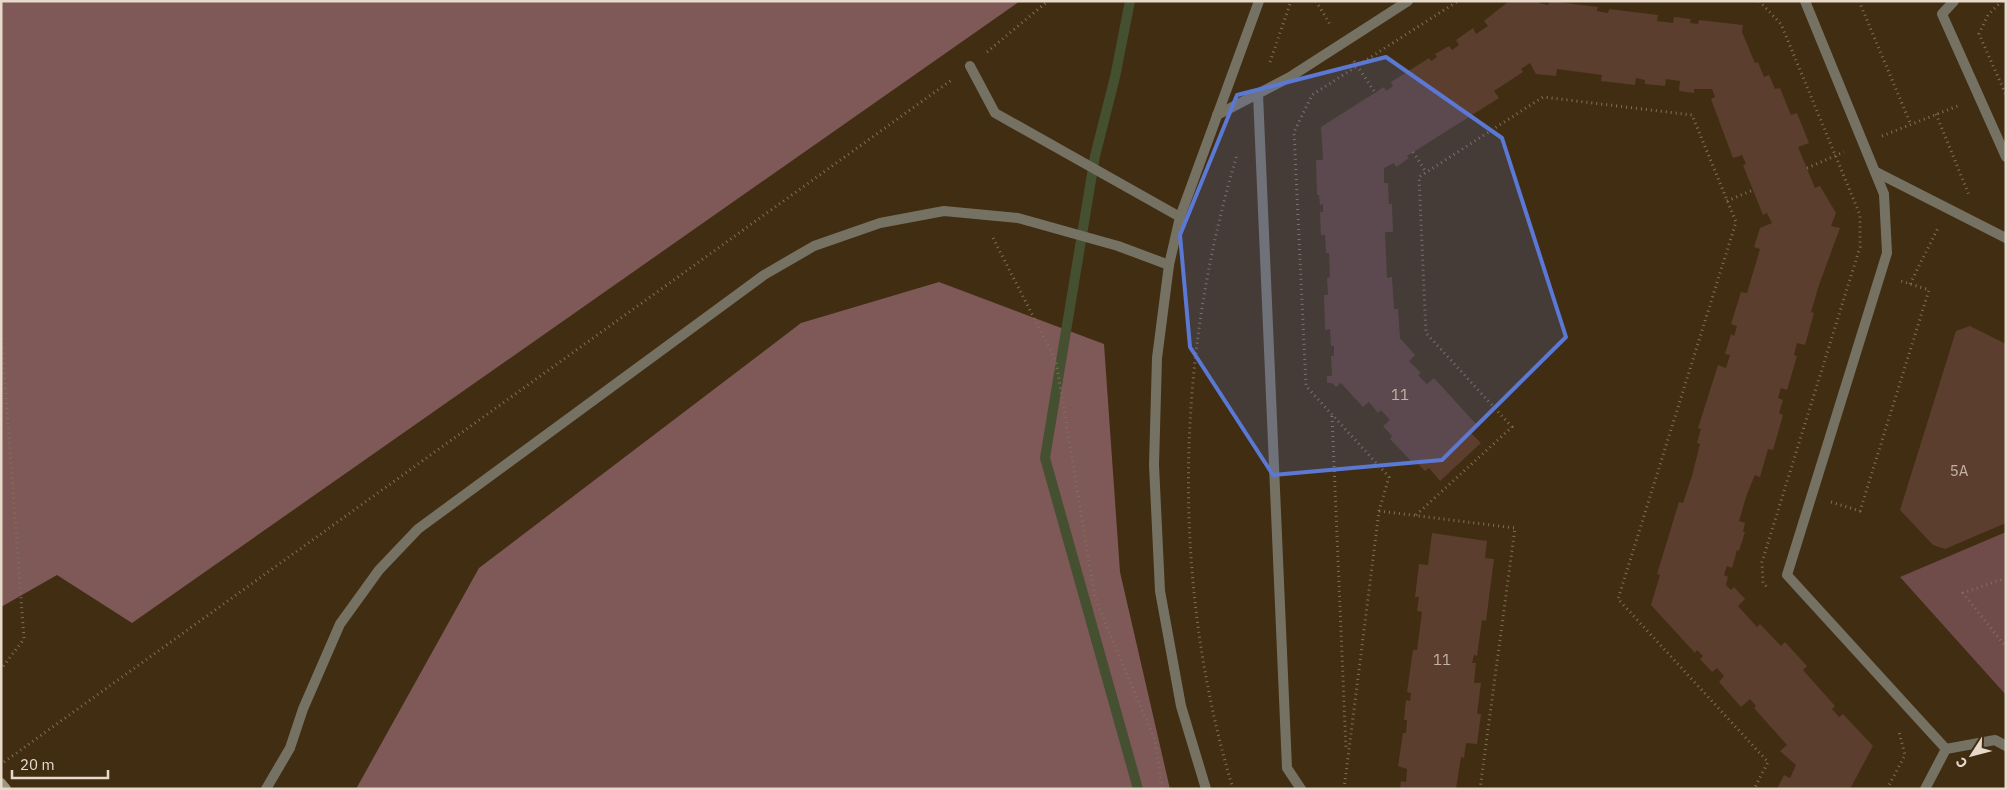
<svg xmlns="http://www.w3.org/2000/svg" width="2007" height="790" font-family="'IBM Plex Sans',sans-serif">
  <rect width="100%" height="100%" fill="#402d12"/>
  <path fill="#6f4b49" d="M2006,532V695L1900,577Z"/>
  <path fill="#7e5957" d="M1,1H1020L132,623L57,575L1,607Z
    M939,282L1104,344L1120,572L1170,789H356L479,568L801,323Z"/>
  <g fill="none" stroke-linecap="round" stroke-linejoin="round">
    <path stroke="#455031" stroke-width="10" d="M1130,1L1115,77L1095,156L1045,458L1138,789"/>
  </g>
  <path fill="#5c3e2f" d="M1509,1H1540L1539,3L1548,5L1550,1L1598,7L1597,11L1608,13L1609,9L1658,15L1657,21L1673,23L1674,17L1691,19L1690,23L1698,24L1699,20L1743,25L1742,32L1755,63L1758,62L1764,77L1769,75L1775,89L1780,88L1791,115L1797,113L1809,143L1798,147L1815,188L1820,186L1836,213L1831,226L1840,228L1819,285L1811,312L1814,313L1805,345L1797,343L1794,355L1797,356L1787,390L1781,388L1778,398L1783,400L1779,413L1783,415L1773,450L1768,449L1760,477L1755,475L1747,494L1739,521L1745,523L1743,532H1745L1739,551L1737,550L1732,568L1727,566L1724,575L1728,577L1726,585L1731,590L1734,587L1745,599L1738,606L1757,627L1760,624L1781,646L1785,642L1807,666L1803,670L1835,706L1832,709L1839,717L1843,714L1873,746L1850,789H1777L1784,775L1790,778L1796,765L1780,751L1787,745L1754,708L1756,706L1750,699L1741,707L1719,682L1724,676L1717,668L1712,672L1700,659L1703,656L1697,650L1695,653L1651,605L1660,575L1657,574L1679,502L1683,503L1692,476L1700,444L1697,443L1701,429L1698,428L1718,365L1726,368L1730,355L1725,354L1731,334L1734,336L1737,326L1731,324L1741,292L1747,293L1760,249L1754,247L1760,228L1772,223L1767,213L1763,215L1743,165L1746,164L1742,155L1733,158L1711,99L1715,97L1712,89H1694V93L1679,91L1680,81L1666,79L1665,86L1645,84V80L1636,78L1635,85L1601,81L1602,75L1557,69L1556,76L1536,74L1530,63L1521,69L1523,72L1494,91L1499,98L1407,156L1409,158L1396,167L1394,163L1384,168V183H1388L1389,204H1392L1393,232H1385L1387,278L1392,277L1394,309H1398L1400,338L1415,355L1409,361L1421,373L1418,375L1427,384L1434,378L1476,424L1469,431L1481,443L1440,481L1429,468L1425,471L1415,461L1413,463L1390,439L1392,436L1383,426L1390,420L1381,410L1378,413L1369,402L1363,407L1341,383L1336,387L1332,383H1327V376H1332L1331,356H1334V346H1331L1330,329L1325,330L1324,295H1328L1327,278L1330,277L1329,253H1326L1325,235H1321L1320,212H1323V204L1320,205L1319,195H1317L1316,160H1323L1321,127L1384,87L1386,91L1393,86L1391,82L1429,58L1431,61L1437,57L1435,54L1449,46L1452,50L1459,45L1456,40L1473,28L1476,34L1488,26L1484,21Z
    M1970,326L2006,344V523L1945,549L1933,545L1900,510L1956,331Z
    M1432,533L1487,541L1485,558L1494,559L1486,621L1482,620L1477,656L1474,655L1472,663H1476L1474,683H1481L1477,714H1481L1477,744L1466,743L1464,758L1461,757L1456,789H1400L1401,781L1406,782L1407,769L1398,766L1403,733H1406L1407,720H1404L1406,700L1410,701L1411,693L1407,692L1413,650H1417L1422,612L1417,611L1419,597H1415L1419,564L1428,565Z"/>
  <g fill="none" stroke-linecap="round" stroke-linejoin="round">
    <path stroke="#81705a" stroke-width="3" stroke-dasharray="1 4" stroke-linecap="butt" d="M1316,1L1331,26
      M1759,1L1781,24L1860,215V247L1762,562L1763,583L1767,587
      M1859,1L1911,125
      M2002,1L1988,15L1979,34L2006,95
      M987,52L1048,1
      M1354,61L1376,94
      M1270,62L1291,1
      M1936,114L1969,195
      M1882,136L1960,105
      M1413,152L1426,172
      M1807,168L1844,152
      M1727,201L1753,190
      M993,238L1056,361L1095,598L1155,741L1162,789
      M1910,284L1939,226
      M1,328L24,639L1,669
      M1332,416L1346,750
      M1831,502L1860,511L1929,290L1901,281
      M1379,511L1515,528L1480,789
      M1416,515L1512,427L1426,333L1419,177L1543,97L1692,115L1736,222L1618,599L1768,762L1754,789
      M2006,578L1963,593L2006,647
      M4,762L953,79
      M1233,789C1171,583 1175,360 1237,155
      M1344,789L1379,511L1389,477L1306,386L1294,132L1312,95L1458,1
      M1887,789L1905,755L1899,732"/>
    <path stroke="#757263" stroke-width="10" d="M1805,1L1884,194L1887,253L1787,575L1946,749
      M1954,1L1942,14L2006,157
      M970,66L995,113L1180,217
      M1258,94L1287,768L1301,789
      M1217,115L1290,77L1408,1
      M1876,172L2006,238
      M266,789L290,748L303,709L340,624L379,570L418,529L764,275L814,246L880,223L944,211L1018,218L1118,246L1169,265
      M1925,789L1946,749L1995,740L2006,746"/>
    <path stroke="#757263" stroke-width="10" d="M1206,789L1181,706L1160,591L1154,465L1157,358L1169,265L1180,217L1259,1"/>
    <path stroke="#9b967f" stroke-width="10" d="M1,783L6,789"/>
  </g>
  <path fill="#5a78d4" fill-opacity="0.2" stroke="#5a78d4" stroke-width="4" stroke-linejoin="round" d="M1386,57L1502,138L1566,337L1442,460L1273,475L1190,347L1180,235L1237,95Z"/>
  <g text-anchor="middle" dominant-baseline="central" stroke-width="4" stroke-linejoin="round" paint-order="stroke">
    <g font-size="15" fill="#c4b3a4">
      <text x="1400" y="394">11</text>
      <text x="1959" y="470">5А</text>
      <text x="1442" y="659">11</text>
    </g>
  </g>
  <rect width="2007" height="790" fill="none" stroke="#e7dacb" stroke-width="5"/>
  <g transform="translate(1972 755) rotate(234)" stroke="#402d12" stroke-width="4" paint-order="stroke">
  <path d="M0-4L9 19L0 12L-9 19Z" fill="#e7dacb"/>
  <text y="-8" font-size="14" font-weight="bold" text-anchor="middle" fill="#e7dacb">С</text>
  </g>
  <path d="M12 770v8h96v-8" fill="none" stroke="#e7dacb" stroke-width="2.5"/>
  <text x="20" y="770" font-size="15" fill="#e7dacb" stroke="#402d12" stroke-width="4" paint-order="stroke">20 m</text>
</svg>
